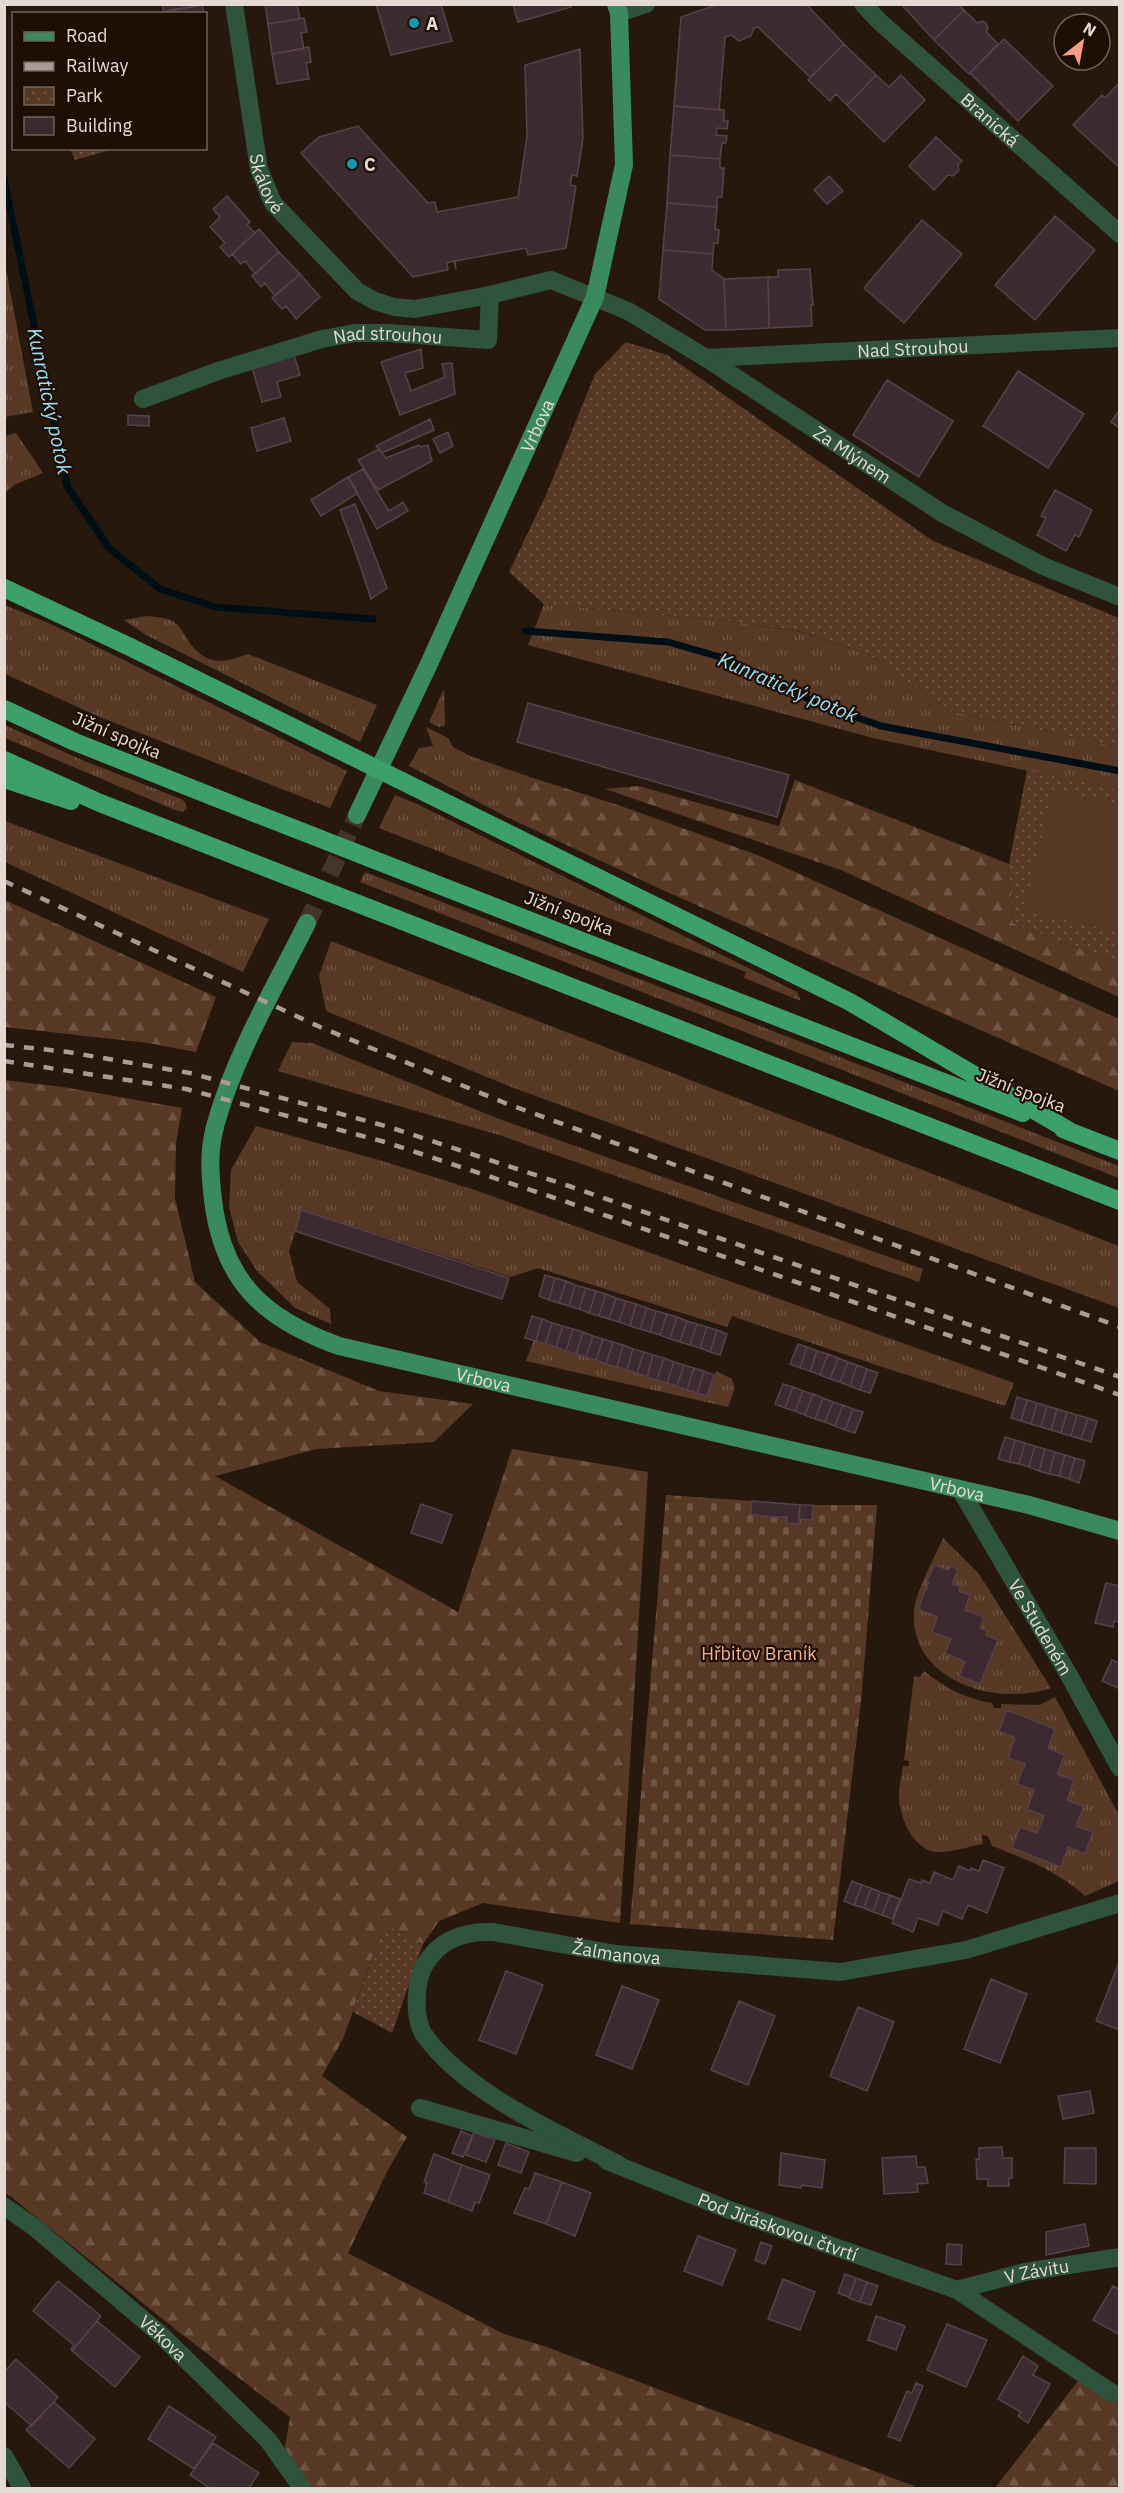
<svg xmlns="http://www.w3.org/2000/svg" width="1124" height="2493" font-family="'IBM Plex Sans',sans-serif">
  <defs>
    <pattern id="grass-tufts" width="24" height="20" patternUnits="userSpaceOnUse" patternTransform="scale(1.5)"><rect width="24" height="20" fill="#573925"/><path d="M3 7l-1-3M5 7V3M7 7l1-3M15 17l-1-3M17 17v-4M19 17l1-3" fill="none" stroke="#6f5544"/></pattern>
    <pattern id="forest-firs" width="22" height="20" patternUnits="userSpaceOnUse" patternTransform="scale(1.5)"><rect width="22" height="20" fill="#573925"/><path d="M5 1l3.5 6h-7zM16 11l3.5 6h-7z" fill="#6f5544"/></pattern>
    <pattern id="cemetery-stones" width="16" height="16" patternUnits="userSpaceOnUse" patternTransform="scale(1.5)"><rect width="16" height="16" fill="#573925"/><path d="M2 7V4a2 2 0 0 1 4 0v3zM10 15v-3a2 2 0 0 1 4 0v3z" fill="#6f5544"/></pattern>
    <pattern id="park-dots" width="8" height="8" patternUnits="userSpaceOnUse" patternTransform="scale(1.5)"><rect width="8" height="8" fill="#573925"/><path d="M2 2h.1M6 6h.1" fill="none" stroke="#6f5544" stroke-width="1.8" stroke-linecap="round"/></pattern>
  </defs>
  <rect width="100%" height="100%" fill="#27180e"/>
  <path fill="url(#grass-tufts)" fill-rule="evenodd" d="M5,264L33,412L5,417L4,416Z
    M16,433L43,473L14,485L5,493V436Z
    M544,604L728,621L797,631L866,653L950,711L1119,747V790L873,738L528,645Z
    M5,605L53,625L347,771L330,808L102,718L5,674Z
    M146,616C156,617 165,617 174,622C180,626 184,634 188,640C205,666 222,664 248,654L377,705L360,742L146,635L124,620Z
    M444,689L445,725L439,727L429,722Z
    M5,725L82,760L181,799L185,802L187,808L183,812L175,810L5,738Z
    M426,727L448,738L453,747L470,756L527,776L509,818L409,766L419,748L433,746Z
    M395,795L419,805L797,992L801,1001L744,978L746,972L379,828Z
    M5,821L269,919L243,972L5,862Z
    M365,872L1119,1166V1178L360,882Z
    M331,941L1119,1246V1308L511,1087L326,1011L319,976Z
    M292,1042L312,1043L499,1119L923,1269L919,1282L499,1135L278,1071Z
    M256,1126L379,1160L472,1189L1014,1383L1005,1406L882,1367L732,1316L727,1327L538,1268L511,1277L302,1210L289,1251L297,1282L330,1309L331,1324L295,1308L257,1271L238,1242L229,1207L231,1170Z
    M534,1340L707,1396L716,1371L732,1379L735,1388L728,1407L526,1361Z
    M943,1538L979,1574L1051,1688C997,1707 909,1681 914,1611C915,1593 935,1557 943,1538ZM935,1565L948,1570L958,1569L952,1584L960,1587L959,1591L970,1595L965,1610L984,1617L980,1628L988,1631L986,1635L998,1640L980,1684L960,1676L965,1662L946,1653L951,1639L932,1631L937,1617L918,1609L929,1582L926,1581Z
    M924,1671C945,1688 966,1699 992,1703L994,1708H1001V1704L1040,1705L1055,1697L1119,1815V1881L1085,1896C1056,1870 1028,1860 992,1846L988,1836L982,1835L983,1844C969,1846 951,1853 937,1852C913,1851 898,1815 899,1794C899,1785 902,1775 903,1766H909V1761L904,1760L914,1676L920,1677ZM1007,1710L1055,1729L1048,1748L1065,1755L1057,1774L1074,1781L1067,1800L1084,1807L1076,1826L1093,1832L1085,1853L1068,1847L1061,1867L1037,1833L1044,1816L1027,1809L1034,1790L1017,1784L1025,1764L1008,1757L1015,1738L999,1731Z"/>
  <path fill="url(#forest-firs)" d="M527,776L621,806L760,856L1119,1019V1091L667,892L509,818Z
    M795,780L1009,864L1013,923L1119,963V997L841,870L605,789L639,786L779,826Z
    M5,900L216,997L196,1052L148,1043L5,1027Z
    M4,1080L63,1087L182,1108L176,1143L175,1198L195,1282L260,1342L379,1391L473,1404L434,1442L317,1449L215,1476L458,1612L512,1449L648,1472L620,1923L483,1903L439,1921L423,1944L384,1924L343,2039L322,2076L407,2137L388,2170L348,2253L504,2334L544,2346L919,2488H312L284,2453L290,2417L175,2329L5,2192Z
    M1078,2381L1116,2384L1120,2388L1119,2488H995Z"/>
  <path fill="url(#cemetery-stones)" d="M666,1495L752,1501L751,1514L769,1517H787L786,1523L798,1524L799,1519L812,1520L813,1505H877L862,1692L833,1940L630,1924Z"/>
  <path fill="url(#park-dots)" d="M70,149H114L75,160Z
    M626,342L667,355L933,541L1119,618V747L950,711L866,653L798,631L728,621L544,604L509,572L546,495L595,374Z
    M1027,770L1119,790V963L1013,923L1009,864Z
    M384,1924L423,1944L392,2033L353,2012Z"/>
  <path fill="#573925" d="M1052,789L1119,804V932L1025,911Z"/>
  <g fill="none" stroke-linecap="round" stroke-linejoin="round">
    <path stroke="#000e16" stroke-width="7" d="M4,179L67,486L109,548L160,589L215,607L373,619
      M526,631L668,642L727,659L819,704L881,726L1120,771"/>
  </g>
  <path fill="#3d2a31" stroke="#564149" stroke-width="1.5" d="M162,4H198V6L164,12Z
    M265,4H297L300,19L268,24Z
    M376,4H441L452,41L391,55Z
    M513,4H571V7L518,22Z
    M719,4H806L844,44L810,77L758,27L754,28L751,36L739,41L731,35L725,37L719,110L674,106L681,17Z
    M901,4H958L964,10L934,40Z
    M202,5L204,14H169L170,10Z
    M964,10L977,23L982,21L986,23L988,28L986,32L998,44L969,74L934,40Z
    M304,18L307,32L301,33L304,49L272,54L268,24Z
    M1004,39L1053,86L1018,121L970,73Z
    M844,44L876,75L847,105L836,94L830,101L808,80Z
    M309,47L311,62L306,63L309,79L277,84L272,54Z
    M580,49L583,139L577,176L572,175L570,185L576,186L566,248L528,255L526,248L455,261L456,269L454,261L447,263L448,270L413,277L301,153L319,137L358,126L428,203L435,202L437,212L518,197L527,136L525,65Z
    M876,75L889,87L901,75L925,100L884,142L847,105Z
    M1120,82V168L1073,125L1102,95L1105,98Z
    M674,106L724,110V121H728L727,129L717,128L716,135L727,136L726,143H722L720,159L670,155Z
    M936,137L962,161L958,165L959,170L953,176L948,175L934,190L909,166Z
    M670,155L720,159V168H724L722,197H717V207L667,203Z
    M829,176L843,191L827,204L814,190Z
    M227,196L250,222L247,225L255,233L229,257L220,247L225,243L210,227L220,217L213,209Z
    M667,203L717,207L715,229L719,230L718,243H714L713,254L663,250Z
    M1055,216L1095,250L1035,320L995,285Z
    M922,220L962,254L904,323L864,288Z
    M259,229L279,252L255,274L245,261L241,264L232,254Z
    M663,250L713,254L712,270L724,279L726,330H705L659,299Z
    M279,252L300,274L275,296L265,283L261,287L252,276Z
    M810,269L813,305H811L812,326L769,328L768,277H778V270Z
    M300,274L320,297L296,319L286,306L282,309L272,298Z
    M768,277L769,328L726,330L724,279Z
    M421,349L423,368L405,373L411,391L445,377L442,364L452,363L455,394L400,415L381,362Z
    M294,355L300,375L277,382L281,397L262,402L252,367Z
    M1018,371L1084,414L1048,468L983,426Z
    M887,380L953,421L919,477L853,435Z
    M1120,409V428L1111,422Z
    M128,415L149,416V426L128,425Z
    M284,418L291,441L257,451L251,428Z
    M430,419L434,430L382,453L376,446Z
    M448,432L453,446L440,453L433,439Z
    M419,445L421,447L428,445L432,461L378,490L358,460L379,449L386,458Z
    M363,469L389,511L403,502L408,511L377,529L348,477Z
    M348,477L358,493L321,516L311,500Z
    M1055,490L1092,510L1079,537L1075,535L1066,551L1037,535L1046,518L1041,516Z
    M355,504L387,588L371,599L359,562L340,510Z
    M528,703L789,775L777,817L517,742Z
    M301,1210L509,1278L502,1299L295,1231Z
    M545,1275L555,1278L549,1300L539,1296Z
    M555,1278L566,1281L559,1303L549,1300Z
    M566,1281L575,1285L569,1306L559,1303Z
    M575,1285L586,1288L579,1309L569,1306Z
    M586,1288L596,1291L589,1313L579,1309Z
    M596,1291L606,1294L599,1316L589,1313Z
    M606,1294L616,1298L609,1319L599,1316Z
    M616,1298L626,1301L619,1322L609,1319Z
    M626,1301L636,1304L630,1326L619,1322Z
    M636,1304L647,1308L640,1329L630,1326Z
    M647,1308L656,1311L650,1332L640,1329Z
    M656,1311L667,1314L660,1335L650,1332Z
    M667,1314L677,1317L670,1339L660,1335Z
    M532,1316L542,1319L536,1341L525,1338Z
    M677,1317L687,1321L680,1342L670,1339Z
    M542,1319L552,1323L546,1344L536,1341Z
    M687,1321L697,1324L690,1345L680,1342Z
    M552,1323L563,1326L556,1347L546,1344Z
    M697,1324L707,1327L700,1348L690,1345Z
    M563,1326L573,1329L566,1351L556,1347Z
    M707,1327L717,1330L710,1352L700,1348Z
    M573,1329L583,1332L576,1354L566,1351Z
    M717,1330L727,1334L720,1355L710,1352Z
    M583,1332L593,1336L586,1357L576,1354Z
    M593,1336L603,1339L596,1360L586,1357Z
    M603,1339L613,1342L606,1364L596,1360Z
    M613,1342L623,1345L617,1367L606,1364Z
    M798,1344L807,1347L800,1368L790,1364Z
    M623,1345L633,1349L627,1370L617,1367Z
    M807,1347L817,1351L810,1371L800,1368Z
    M633,1349L644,1352L637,1373L627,1370Z
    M817,1351L828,1354L820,1375L810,1371Z
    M644,1352L653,1355L647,1377L637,1373Z
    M828,1354L838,1358L830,1379L820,1375Z
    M653,1355L664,1358L657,1380L647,1377Z
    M664,1358L674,1362L667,1383L657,1380Z
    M838,1358L848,1362L840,1382L830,1379Z
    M674,1362L684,1365L677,1386L667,1383Z
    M848,1362L857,1365L850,1386L840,1382Z
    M684,1365L694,1368L687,1390L677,1386Z
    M857,1365L867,1369L860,1390L850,1386Z
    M694,1368L704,1371L697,1393L687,1390Z
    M867,1369L878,1373L870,1393L860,1390Z
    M704,1371L714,1375L707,1396L697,1393Z
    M783,1384L793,1387L785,1408L775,1404Z
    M793,1387L803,1391L795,1411L785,1408Z
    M803,1391L813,1394L805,1415L795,1411Z
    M813,1394L823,1398L815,1419L805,1415Z
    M1017,1397L1027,1400L1021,1421L1011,1418Z
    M823,1398L833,1402L825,1422L815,1419Z
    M1027,1400L1037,1403L1031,1424L1021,1421Z
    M833,1402L843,1405L835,1426L825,1422Z
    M1037,1403L1047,1406L1041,1427L1031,1424Z
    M843,1405L853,1409L845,1430L835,1426Z
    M1047,1406L1057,1409L1051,1430L1041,1427Z
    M853,1409L863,1412L855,1433L845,1430Z
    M1057,1409L1067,1412L1061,1433L1051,1430Z
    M1067,1412L1077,1415L1071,1436L1061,1433Z
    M1077,1415L1088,1418L1081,1439L1071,1436Z
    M1088,1418L1097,1421L1091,1442L1081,1439Z
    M1005,1437L1015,1440L1009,1462L998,1459Z
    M1015,1440L1025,1443L1019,1464L1009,1462Z
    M1025,1443L1035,1446L1029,1467L1019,1464Z
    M1035,1446L1045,1449L1039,1471L1029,1467Z
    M1045,1449L1055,1452L1049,1474L1039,1471Z
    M1055,1452L1065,1455L1059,1476L1049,1474Z
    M1065,1455L1075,1458L1069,1479L1059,1476Z
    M1075,1458L1085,1461L1079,1483L1069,1479Z
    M752,1501L800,1505L799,1524L786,1523L787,1517H769L751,1514Z
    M421,1504L452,1515L442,1543L411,1533Z
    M800,1505H813L812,1520L799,1519Z
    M935,1565L948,1570L950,1566L958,1569L952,1584L960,1587L959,1591L970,1595L965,1610L984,1617L980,1628L988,1631L986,1635L998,1640L980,1684L959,1676L965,1662L945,1653L951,1639L932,1632L937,1617L918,1609L929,1582L926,1581Z
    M1106,1583L1120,1586V1622L1114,1621L1113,1627L1095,1623Z
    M1112,1660L1120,1663V1689L1102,1681Z
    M1007,1710L1055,1729L1048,1748L1065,1755L1057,1774L1074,1780L1067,1800L1084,1807L1076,1826L1093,1832L1085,1854L1068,1847L1061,1867L1012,1848L1020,1827L1037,1833L1044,1816L1027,1809L1034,1790L1017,1784L1025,1764L1008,1758L1015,1738L999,1731Z
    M983,1860L1004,1868L987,1913L968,1905L962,1919L943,1911L938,1925L918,1918L913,1932L892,1923L909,1879L921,1883L922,1880L930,1883L934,1872L953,1880L959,1866L970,1871L971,1868L979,1871Z
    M852,1881L862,1885L854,1905L844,1901Z
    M862,1885L871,1888L864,1908L854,1905Z
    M871,1888L880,1892L873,1912L864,1908Z
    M880,1892L890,1895L882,1915L873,1912Z
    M890,1895L900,1899L892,1919L882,1915Z
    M1120,1960V2030L1096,2021Z
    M506,1971L543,1985L516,2054L479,2040Z
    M991,1979L1027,1994L1000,2063L964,2049Z
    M622,1986L659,2000L632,2069L596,2055Z
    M739,2001L775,2016L748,2085L711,2070Z
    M858,2007L894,2022L867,2091L830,2076Z
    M1090,2091L1094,2113L1063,2119L1058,2096Z
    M461,2131L472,2136L463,2157L452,2153Z
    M474,2132L495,2140L486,2162L466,2155Z
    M506,2143L529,2152L521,2173L498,2165Z
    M1002,2147L1003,2158H1012V2178H1009V2186H988V2179H977L976,2159H979V2148Z
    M1065,2148H1096V2184L1064,2183Z
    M781,2153L825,2160L822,2188L802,2185L801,2188L779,2185Z
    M434,2154L462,2165L448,2202L424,2193L427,2183L424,2182Z
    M916,2156L917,2167H925L928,2183L917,2184L918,2192L884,2194L882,2158Z
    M462,2165L490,2175L479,2203L475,2202L472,2211L448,2202Z
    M535,2173L562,2182L546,2224L514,2213L525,2188L529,2189Z
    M562,2182L591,2193L575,2236L546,2224Z
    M1085,2224L1089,2246L1046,2255V2232Z
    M698,2236L736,2250L722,2285L684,2271Z
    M761,2242L772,2246L765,2264L755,2260Z
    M947,2244L962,2245L961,2265L946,2264Z
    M845,2274L856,2278L849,2297L838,2293Z
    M856,2278L867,2282L860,2302L849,2298Z
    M783,2279L815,2292L800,2330L768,2319Z
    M58,2281L101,2316L73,2350L71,2349L74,2345L33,2311Z
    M867,2282L878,2286L871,2305L860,2302Z
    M1113,2286L1120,2290V2335L1093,2320Z
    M876,2316L905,2326L896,2350L868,2340Z
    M97,2321L140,2357L115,2387L72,2351Z
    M947,2324L987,2340L966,2387L927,2370Z
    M1023,2356L1038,2366L1033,2375L1050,2384L1028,2423L1018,2416L1021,2412L998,2399Z
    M16,2359L58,2397L32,2426L4,2402V2372Z
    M916,2383L923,2386L900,2441L888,2436L907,2391L912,2393Z
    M54,2402L95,2439L69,2468L26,2430Z
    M169,2406L216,2437L194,2469L148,2439Z
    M213,2443L259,2473L249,2488H210L190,2475Z"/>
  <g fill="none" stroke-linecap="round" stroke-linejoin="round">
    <path stroke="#44352c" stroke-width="18" stroke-dasharray="18 9" stroke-linecap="butt" d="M307,923L357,815"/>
    <g stroke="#30533e" stroke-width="18">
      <path id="s1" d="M234,4L259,169L273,203L357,291L375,301L394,307L415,309L490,295"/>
      <path id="s2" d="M863,4L880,22L1120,234"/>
      <path d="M619,13L646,4"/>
      <path id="s3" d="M706,358L1120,338"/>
      <path id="s4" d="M143,399L218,371L322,339L355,333H389L488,340L490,295L551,280L628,311L706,358L942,513L1043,566L1120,597"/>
      <path id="s5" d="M960,1489L1070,1677L1120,1768"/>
      <path d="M420,2108L577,2153"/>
      <path id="s6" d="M607,2161L727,2209L957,2290L1112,2393"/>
      <path id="s7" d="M618,2164C558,2134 464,2091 425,2036C413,2020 415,1983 424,1966C439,1939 464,1931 493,1932L616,1954L840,1972L966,1950L1120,1903"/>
      <path id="s8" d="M4,2206L34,2227L159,2333L268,2440L302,2488"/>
      <path id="s9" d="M957,2290L1025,2272L1120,2257"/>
      <path d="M4,2456L22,2488"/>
    </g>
    <g stroke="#3a8a5e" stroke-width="18">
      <path id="s10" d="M357,815L428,666L595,297L624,165L619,13L616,4"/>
      <path id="s11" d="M307,923C275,987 235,1055 216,1123C208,1150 210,1174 213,1200C223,1282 264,1319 339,1346L1029,1505L1120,1531"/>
    </g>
    <path stroke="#3da06a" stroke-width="18" d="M4,588L128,646L850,1002L1073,1133
      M4,709L75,742L249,811L1023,1113
      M4,760L100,803L1120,1201
      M4,779L71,801
      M1063,1129L1120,1151"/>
    <path stroke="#a89c94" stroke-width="4.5" stroke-dasharray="10 10" stroke-linecap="butt" d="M4,881L320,1027L505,1103L1120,1327
      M4,1045L68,1052L190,1073L389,1127L569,1186L1120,1377
      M4,1061L186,1089L385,1142L564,1201L1120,1395"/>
  </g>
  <g fill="#0f9aa8" stroke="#1e0f06" stroke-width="2">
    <circle cx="414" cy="23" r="6"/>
    <circle cx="352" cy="164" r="6"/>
  </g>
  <g text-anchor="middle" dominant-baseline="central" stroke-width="4.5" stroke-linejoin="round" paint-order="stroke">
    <g font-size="18" font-weight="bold" fill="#e5dad3" stroke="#1e0f06" text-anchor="start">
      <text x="426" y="23">A</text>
      <text x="364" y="164">C</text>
    </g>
    <g font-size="18" fill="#e5dad3" stroke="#1e0f06">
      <text stroke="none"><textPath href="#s2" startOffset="172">Branická</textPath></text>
      <text stroke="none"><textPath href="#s1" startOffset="183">Skálové</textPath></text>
      <text stroke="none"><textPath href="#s4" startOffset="255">Nad strouhou</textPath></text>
      <text stroke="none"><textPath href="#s3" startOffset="207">Nad Strouhou</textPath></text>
      <text stroke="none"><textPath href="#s10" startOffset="429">Vrbova</textPath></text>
      <text stroke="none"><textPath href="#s4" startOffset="813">Za Mlýnem</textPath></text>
      <text transform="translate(117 735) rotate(23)">Jižní spojka</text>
      <text transform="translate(569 913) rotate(21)">Jižní spojka</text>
      <text transform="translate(1021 1090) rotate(21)">Jižní spojka</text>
      <text stroke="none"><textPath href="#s11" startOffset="652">Vrbova</textPath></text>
      <text stroke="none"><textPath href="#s11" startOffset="1138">Vrbova</textPath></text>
      <text stroke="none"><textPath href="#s5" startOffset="160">Ve Studeném</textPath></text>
      <text stroke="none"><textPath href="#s7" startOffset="513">Žalmanova</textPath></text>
      <text stroke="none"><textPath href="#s6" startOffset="183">Pod Jiráskovou čtvrtí</textPath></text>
      <text stroke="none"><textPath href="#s9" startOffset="82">V Závitu</textPath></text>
      <text stroke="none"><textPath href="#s8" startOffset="207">Věkova</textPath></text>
    </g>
    <g font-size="18" fill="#f0b088" stroke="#1e0f06">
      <text x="759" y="1653">Hřbitov Braník</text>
    </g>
    <g font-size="20" font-style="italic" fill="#9cddf6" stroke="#1e0f06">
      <text transform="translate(50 401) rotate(78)">Kunratický potok</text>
      <text transform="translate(788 687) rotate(23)">Kunratický potok</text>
    </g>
  </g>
  <rect width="1124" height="2493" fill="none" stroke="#e5dad3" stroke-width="12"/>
  <rect x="12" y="12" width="195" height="138" fill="#1e0f06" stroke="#6e6058" stroke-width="1.5"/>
  <rect x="24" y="32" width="30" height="9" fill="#3a8a5e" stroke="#6e6058" stroke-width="1.5"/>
  <text x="66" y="42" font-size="18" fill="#e5dad3">Road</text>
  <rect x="24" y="62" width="30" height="9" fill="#a89c94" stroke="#6e6058" stroke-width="1.5"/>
  <text x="66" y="72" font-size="18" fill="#e5dad3">Railway</text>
  <rect x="24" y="87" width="30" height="18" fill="url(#park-dots)" stroke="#6e6058" stroke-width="1.5"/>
  <text x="66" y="102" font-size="18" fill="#e5dad3">Park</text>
  <rect x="24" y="117" width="30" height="18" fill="#3d2a31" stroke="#6e6058" stroke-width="1.5"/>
  <text x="66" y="132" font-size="18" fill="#e5dad3">Building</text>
  <g transform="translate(1082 42) rotate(31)"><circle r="28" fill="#1e0f06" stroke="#6e6058" stroke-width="1.5"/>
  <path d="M0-4.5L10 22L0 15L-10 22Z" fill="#f49e87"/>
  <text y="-9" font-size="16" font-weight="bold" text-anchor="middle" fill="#e5dad3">N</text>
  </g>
</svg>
